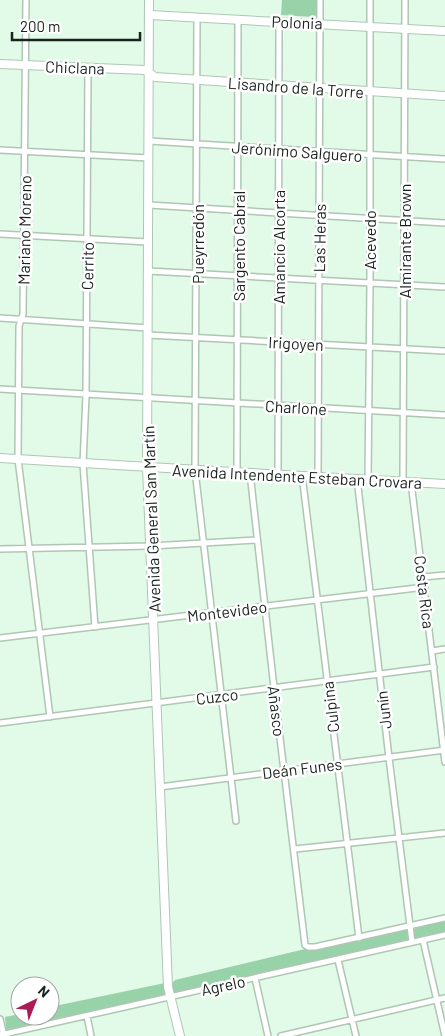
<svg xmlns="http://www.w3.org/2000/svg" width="445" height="1036" font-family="Barlow,sans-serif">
  <rect width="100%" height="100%" fill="#e2fae8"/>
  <path fill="#98d2a8" d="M282,0H317V15L312,17L281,15Z
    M445,920V933L414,940L412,931L414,929Z
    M407,929L409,940L307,965L173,995L170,986L175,980L305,949L310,951Z
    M165,983L167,995L6,1030L5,1017L20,1014V1016H50V1007Z"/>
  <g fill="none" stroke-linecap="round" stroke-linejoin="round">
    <g stroke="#b0c6b5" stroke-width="8">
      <path id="street" d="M26,0L23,314L19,326L18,459L50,717
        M197,17L195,470L236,821
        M88,67L86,395L83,464L95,627
        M149,141L445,159
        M0,150L149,158
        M149,205L445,223
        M0,234L148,242
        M148,271L445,287
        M0,318L148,328
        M148,335L445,351
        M0,389L445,415
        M237,472L238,19
        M250,473L274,688L305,945L308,947H315L445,918
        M278,473L279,21
        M302,475L359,938
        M318,476L320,0
        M357,478L389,758L412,942
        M368,479L370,284V0
        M403,481L405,0
        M411,482L445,762
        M0,549L151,546L257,540
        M423,577L445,575
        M0,638L425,587
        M432,651L445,649
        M0,723L434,667
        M160,787L445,750
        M295,849L445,833
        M423,940L445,1036
        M338,960L356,1036
        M255,978L268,1036
        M87,1016L91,1036
        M0,1019L4,1036
        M0,1035L445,935
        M281,1036L445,998"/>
    </g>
    <g stroke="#b0c6b5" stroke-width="10">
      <path id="secondary" d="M149,0L147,468L168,987L180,1036
        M150,15L445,31
        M0,64L145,70L155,77L445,96
        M0,458C148,467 297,476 445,484"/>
    </g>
    <use href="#street" stroke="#fff" stroke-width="5"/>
    <use href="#secondary" stroke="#fff" stroke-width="8"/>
  </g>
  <g text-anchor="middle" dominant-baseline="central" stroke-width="5" stroke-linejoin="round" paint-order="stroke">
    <g font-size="16" fill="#19221c" stroke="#fff">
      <text transform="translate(297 22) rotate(2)">Polonia</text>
      <text transform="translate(75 67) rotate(2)">Chiclana</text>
      <text transform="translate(296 87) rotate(4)">Lisandro de la Torre</text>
      <text transform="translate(297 151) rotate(4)">Jerónimo Salguero</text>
      <text transform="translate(24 230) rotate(-89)">Mariano Moreno</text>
      <text transform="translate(319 238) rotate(-89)">Las Heras</text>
      <text transform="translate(369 240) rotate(-90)">Acevedo</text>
      <text transform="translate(404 241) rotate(-90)">Almirante Brown</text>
      <text transform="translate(197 244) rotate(-90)">Pueyrredón</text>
      <text transform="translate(238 246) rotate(-90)">Sargento Cabral</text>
      <text transform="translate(278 247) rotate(-90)">Amancio Alcorta</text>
      <text transform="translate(87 266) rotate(-89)">Cerrito</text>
      <text transform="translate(296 343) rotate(3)">Irigoyen</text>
      <text transform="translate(296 407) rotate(3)">Charlone</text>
      <text transform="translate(297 476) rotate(3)">Avenida Intendente Esteban Crovara</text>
      <text transform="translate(151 519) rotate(-92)">Avenida General San Martín</text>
      <text transform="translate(425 592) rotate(83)">Costa Rica</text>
      <text transform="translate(227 611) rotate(-7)">Montevideo</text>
      <text transform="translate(217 696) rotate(-7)">Cuzco</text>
      <text transform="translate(330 707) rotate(-97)">Culpina</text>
      <text transform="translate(383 710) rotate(-97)">Junín</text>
      <text transform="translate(277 711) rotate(83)">Añasco</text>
      <text transform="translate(302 768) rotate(-7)">Deán Funes</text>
      <text transform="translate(223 985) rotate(-12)">Agrelo</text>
    </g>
  </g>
  <g transform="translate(35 1001) rotate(43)"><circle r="24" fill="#ffffff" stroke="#a3a7a4"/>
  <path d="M0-4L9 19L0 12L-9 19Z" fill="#aa1b57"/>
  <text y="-8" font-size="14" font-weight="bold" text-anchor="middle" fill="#19221c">N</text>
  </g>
  <path d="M12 32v8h128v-8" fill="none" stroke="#19221c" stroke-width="2.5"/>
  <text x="20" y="32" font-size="15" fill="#19221c" stroke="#ffffff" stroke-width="4" paint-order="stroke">200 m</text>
</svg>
